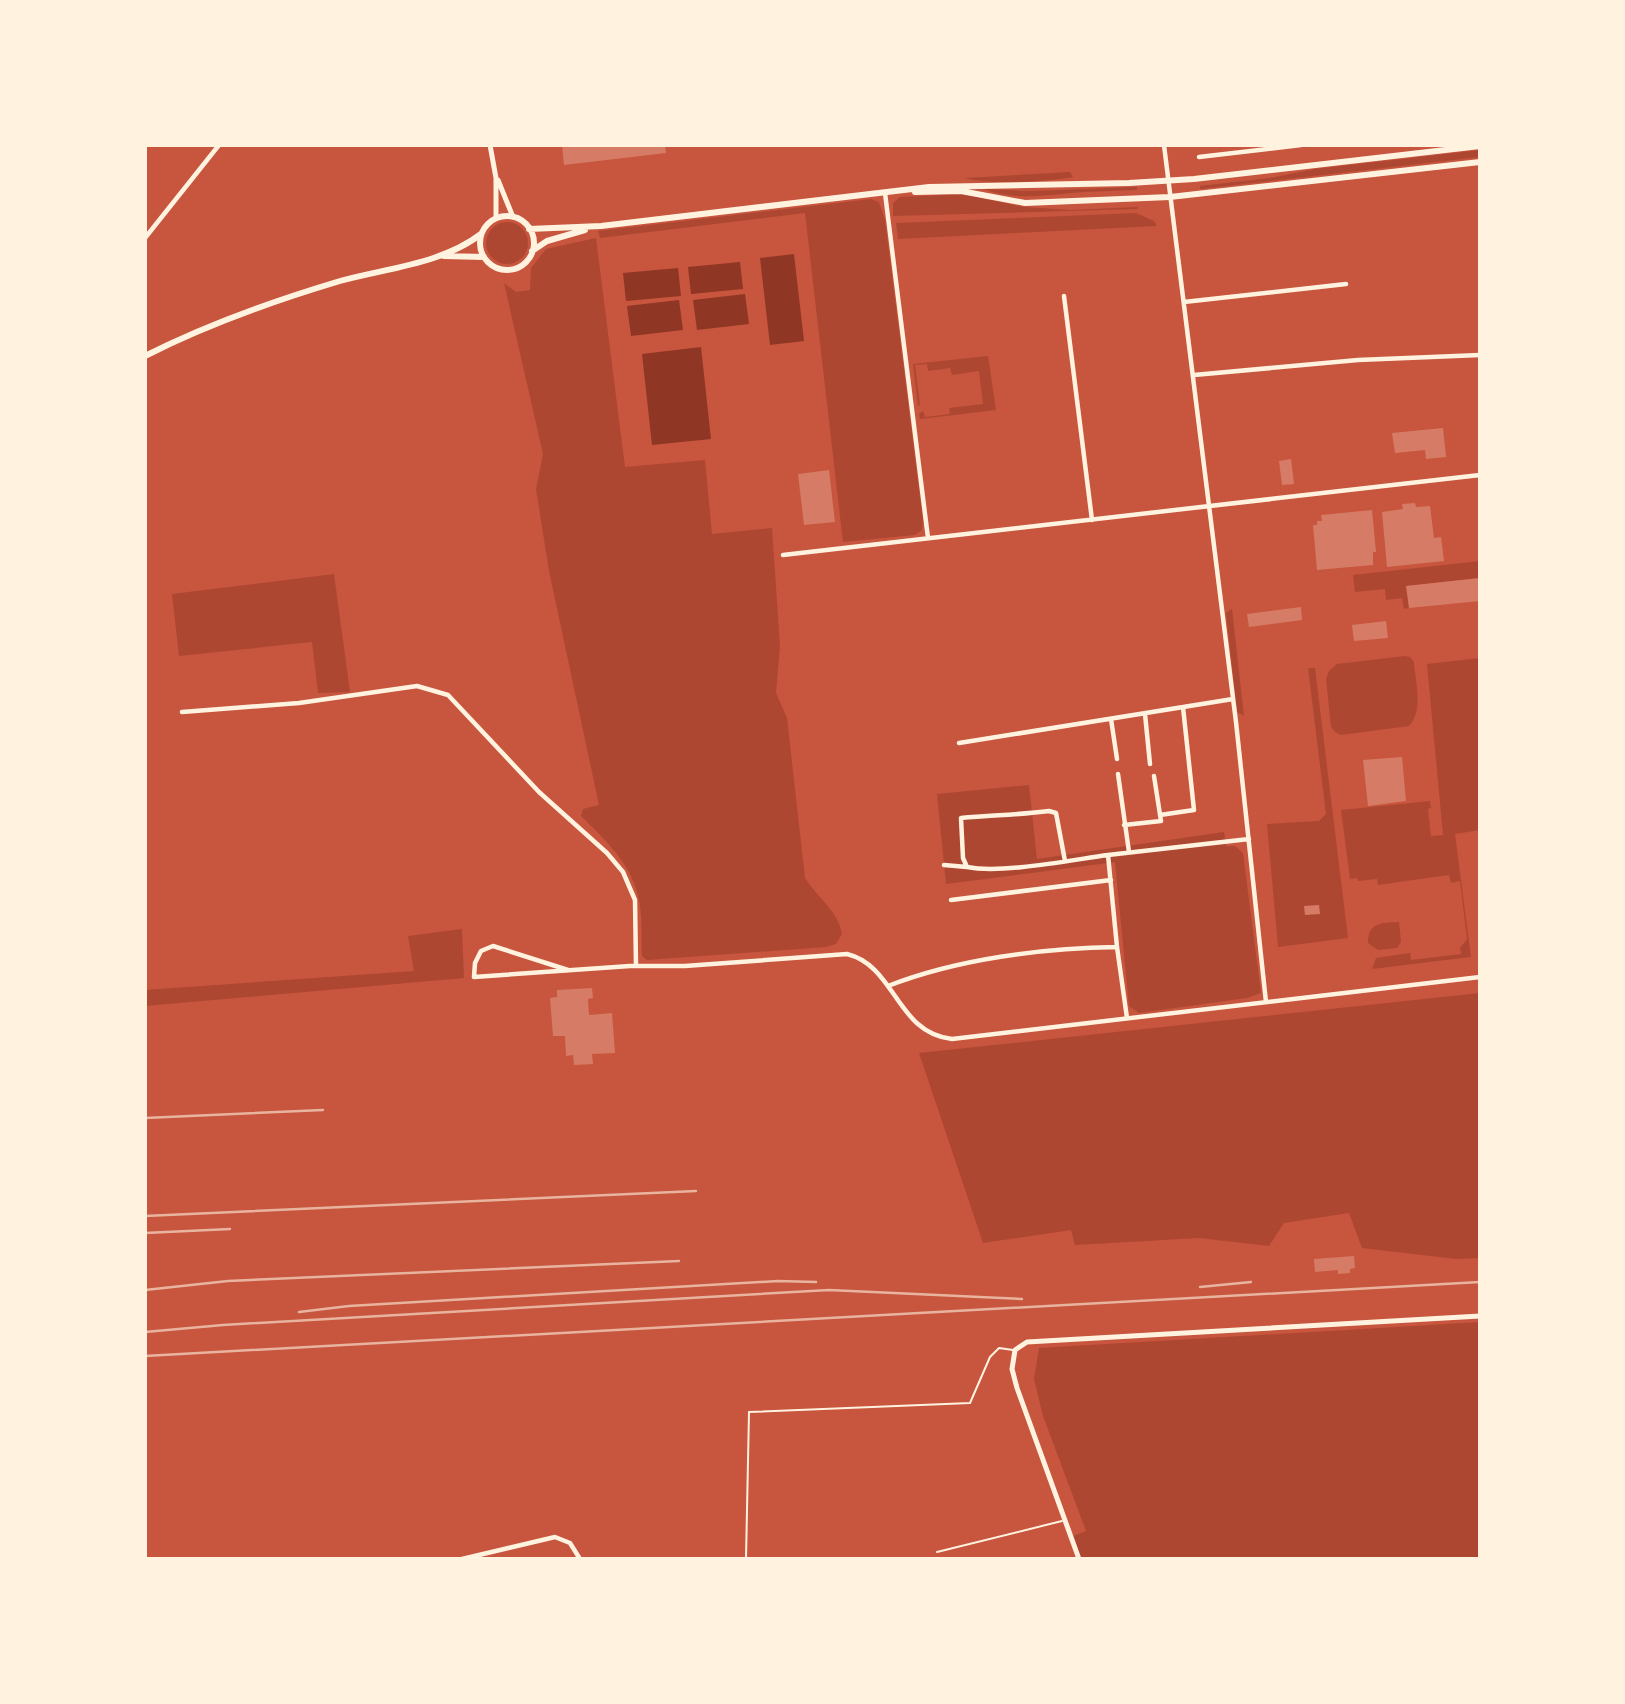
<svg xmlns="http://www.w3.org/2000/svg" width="1625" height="1704" font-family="'Titillium Web',sans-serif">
  <rect width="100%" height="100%" fill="#c8553d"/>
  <path fill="#ae4732" d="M1480,150V157L1200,189V186L1270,178L1315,169Z
    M1070,172L1073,177C1050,182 986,185 965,178Z
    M1137,187V190C1115,191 1093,191 1071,193C1040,196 1013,200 983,189L1030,191Z
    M963,194L1024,207L1072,210L1138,207L1137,209L893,216V203L900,197Z
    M871,199L879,202L885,220L923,521L922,530L915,535L843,542L805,213L600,238L598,231Z
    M1136,213L1154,221L1157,226L898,239L896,223Z
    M486 243a21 21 0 1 1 42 0a21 21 0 1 1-42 0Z
    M596,238L625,467L705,460L712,534L772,528L780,646L776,693L787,718L805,878C817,897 839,912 842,934L836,944L826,947L647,960L642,956C641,937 643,915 638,896C631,863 604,839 581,816L583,809L599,805L549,571L536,489L543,454L504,283L516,292L530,290L531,268L546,249Z
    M988,356L996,410L920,419L919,414L923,411L925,417L950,414L949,408L983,404L979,371L952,375L950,368L928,371L927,364L915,365L920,405L918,406L913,364Z
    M1480,561V578L1407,586L1409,608L1404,609L1402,598L1386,600L1385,589L1355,592L1353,575Z
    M334,574L350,692L318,693L312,642L179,656L172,594Z
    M1232,609L1244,716L1237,712L1226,613Z
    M1405,656L1410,657L1414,662C1415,681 1424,710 1409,726L1341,735L1335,732L1331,727L1326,679L1329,671L1337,664Z
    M1480,658V830L1455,834L1471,957L1372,969L1376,958L1410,953L1411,960L1461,954L1460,948L1467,939L1460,881L1451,883L1449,875L1378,885L1377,879L1358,881L1357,878L1350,879L1341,810L1430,801L1431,808L1428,809L1431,836L1443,835L1427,664Z
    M1308,668H1315L1348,938L1278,947L1267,824L1319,821L1326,814Z
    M1029,785L1037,859L1224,832L1226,846H1235L1243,853L1261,993L1247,998L1139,1013L1129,1006L1115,862L946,884L937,794Z
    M1399,922L1401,942L1397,948L1378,950L1368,943C1368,922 1382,923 1399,922Z
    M462,929L464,978L145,1006V990L414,971L408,936Z
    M1480,993V1258L1456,1259L1362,1248L1349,1213L1284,1223L1269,1246L1199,1238L1075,1245L1071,1230L983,1243L919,1053Z
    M1480,1322V1559H1081L1073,1536L1086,1531L1043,1416L1034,1379L1039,1348Z"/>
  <path fill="#8f3625" d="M794,254L804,341L770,345L760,258Z
    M740,262L743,289L691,294L688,267Z
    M678,268L681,296L626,301L623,273Z
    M745,294L749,324L697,330L693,300Z
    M679,300L683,330L631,336L627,306Z
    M701,347L711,439L652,445L642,354Z"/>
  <path fill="#d67c66" d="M562,145H665L666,153L564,165Z
    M1443,428L1446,457L1426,459L1425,450L1395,453L1392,433Z
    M1291,459L1294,484L1282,485L1279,461Z
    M829,470L835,522L804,525L798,474Z
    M1415,503L1416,507L1430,506L1434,538L1441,537L1444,561L1387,567L1382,512L1403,509L1402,504Z
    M1372,510L1376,552H1373V565L1317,570L1313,525H1317V521H1322L1321,515Z
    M1480,578V601L1409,608L1406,586Z
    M1301,607L1302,620L1249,627L1247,614Z
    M1386,621L1388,638L1354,641L1352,625Z
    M1402,757L1406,801L1368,806L1363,760Z
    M1319,905L1320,914L1305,915L1304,906Z
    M592,988L593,998L588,999L589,1015L612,1013L615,1053L592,1054L593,1064L574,1065L573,1055L566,1056L565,1036H553L550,998L557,997V990Z
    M1354,1256L1355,1268L1350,1269V1273L1338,1274V1270L1315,1272L1314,1259Z"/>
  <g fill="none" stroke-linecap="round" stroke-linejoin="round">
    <path stroke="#fff3e0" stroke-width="2" d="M937,1552L1062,1521
      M746,1559L749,1412L970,1403L990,1357L999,1348L1013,1350"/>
    <path stroke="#fff3e0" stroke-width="4.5" d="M1164,145L1236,722L1266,1002
      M1199,157L1301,145
      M885,193L928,538
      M145,238L219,145
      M1064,296L1092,520
      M1184,302L1346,284
      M1194,375L1358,360L1480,355
      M783,555L1480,475
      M182,712L299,703L417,686L448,695L539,792L607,853L623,872L635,900L636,966
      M1145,714L1150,764
      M1111,719L1117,759
      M959,743L1233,699
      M1118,774L1129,852
      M1160,815L1194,810L1183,707
      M1124,825L1161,821L1154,776
      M1108,855L1249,839
      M944,865L967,867
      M951,900L1111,880
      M1117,947L1127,1018
      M568,970L493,946L481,951L475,963L474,977L630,966H685L847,954C896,966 896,1033 952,1039L1480,977
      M888,986C957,959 1043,948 1117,947L1108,855C1071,860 1002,874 967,867L963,858L961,818C991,815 1019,815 1049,811L1056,813L1065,861
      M462,1559L555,1537L570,1543L580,1559"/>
    <path stroke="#fff3e0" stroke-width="5" d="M490,145L496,178V218
      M498,180L513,217
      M1079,1559L1017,1388L1012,1369L1015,1350L1027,1342L1480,1316"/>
    <path stroke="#fff3e0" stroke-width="6" d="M915,192L961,191L1025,203L1170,197L1480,162
      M480 243a27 27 0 1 1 54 0a27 27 0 1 1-54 0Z
      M529,229L601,226L929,187L1129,183L1194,179L1480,146
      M532,251L547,241L585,230
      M444,256L484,257
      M145,356C208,324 273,301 340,281C387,268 442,264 481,234"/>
    <path stroke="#e9b49f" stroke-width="2.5" d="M145,1118L323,1110
      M145,1216L696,1191
      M145,1233L230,1229
      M1200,1287L1251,1282
      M145,1290L228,1281L679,1261
      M299,1312L349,1306L778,1281L816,1282
      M145,1332L223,1325L829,1290L1022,1299
      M145,1356L1480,1282"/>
  </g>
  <rect width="1625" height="1704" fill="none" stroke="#fff3e0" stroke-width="294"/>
</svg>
